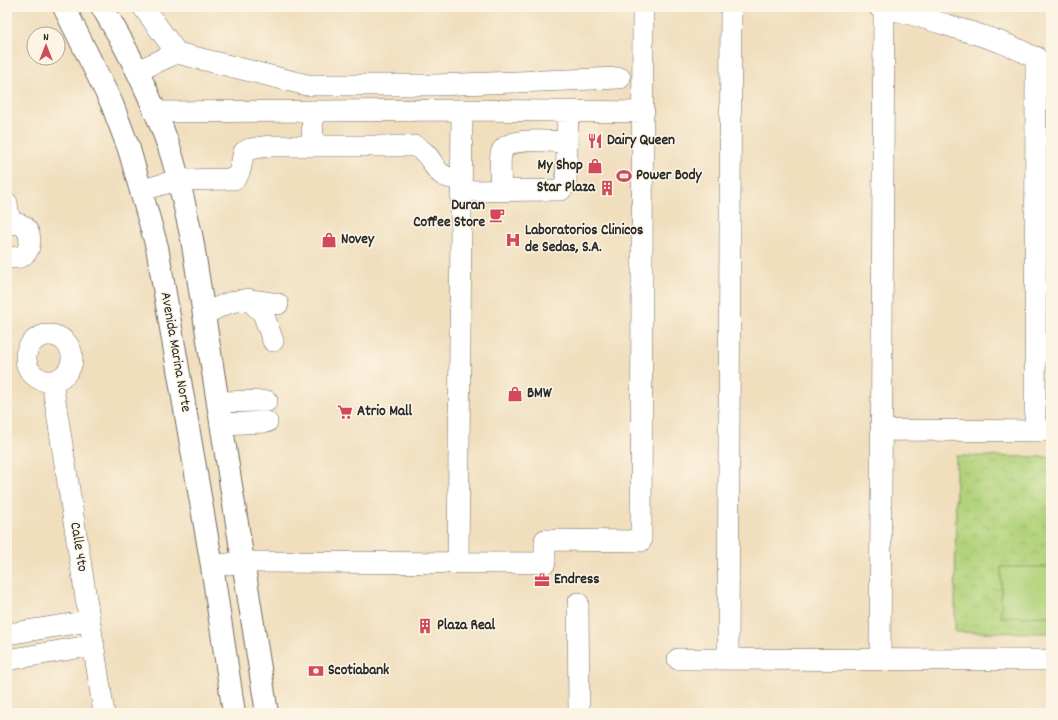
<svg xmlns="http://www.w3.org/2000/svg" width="1058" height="720" font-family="Dekko,sans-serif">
  <defs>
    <pattern id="park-crowns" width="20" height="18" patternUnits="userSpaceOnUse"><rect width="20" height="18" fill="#b2d37c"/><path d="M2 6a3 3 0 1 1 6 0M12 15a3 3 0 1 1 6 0" fill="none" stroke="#99b56b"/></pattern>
  </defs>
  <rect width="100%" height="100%" fill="#fcf5e5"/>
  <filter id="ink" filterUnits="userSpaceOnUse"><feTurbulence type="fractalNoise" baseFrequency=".025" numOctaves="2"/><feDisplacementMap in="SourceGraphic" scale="8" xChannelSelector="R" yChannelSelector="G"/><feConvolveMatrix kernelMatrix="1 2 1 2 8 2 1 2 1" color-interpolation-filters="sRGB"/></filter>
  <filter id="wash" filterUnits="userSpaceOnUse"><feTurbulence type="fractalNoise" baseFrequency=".012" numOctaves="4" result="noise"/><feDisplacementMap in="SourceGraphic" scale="16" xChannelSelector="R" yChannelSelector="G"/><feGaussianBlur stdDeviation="0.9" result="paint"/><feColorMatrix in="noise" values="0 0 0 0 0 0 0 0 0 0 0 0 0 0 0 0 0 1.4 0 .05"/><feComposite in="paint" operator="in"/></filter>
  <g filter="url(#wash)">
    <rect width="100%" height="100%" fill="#f0debd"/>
    <path fill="url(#park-crowns)" stroke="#6e7f54" d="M956,456L1051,457V633L955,632Z"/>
    <path fill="#b2d37c" stroke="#6e7f54" d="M1001,567H1051V616L1001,617Z"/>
  </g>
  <g filter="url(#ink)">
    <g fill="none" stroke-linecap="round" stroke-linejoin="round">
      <g stroke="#706a5e" stroke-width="22">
        <path id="minor" d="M143,7L177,53L307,85H435L620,78
          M879,7C905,11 931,20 956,28C990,38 1023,47 1051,69
          M137,71L177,53
          M312,111L313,146
          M154,112L462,110L644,112
          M142,190L178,180L234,179C242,173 241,161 244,152L250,149L269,146H415C439,158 429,179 461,179
          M461,191L561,190L566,184L568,111
          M501,191C501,179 499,165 501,154C505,135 553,142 567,142
          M7,203L10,224
          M7,225C38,214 37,268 7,256
          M248,299L263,313L273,341
          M204,315C234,297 244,298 278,304
          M26 358a23 23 0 1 1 46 0a23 23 0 1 1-46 0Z
          M52,381L104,713
          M218,402L267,401
          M221,424L267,422
          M881,430L1051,431
          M1035,431L1036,57
          M458,563L462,110
          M212,566L244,562L545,563V540L641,541L643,7
          M578,603L579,713
          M7,634L90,621
          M678,659L1051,660
          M728,659L731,7
          M880,659L884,8
          M7,660L94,645"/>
      </g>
      <g stroke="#706a5e" stroke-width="24">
        <path id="major" d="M64,7L112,104L129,149L157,247L212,566L234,713
          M102,7C129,51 152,99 169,147C179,177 185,208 192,239L267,713"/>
      </g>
      <use href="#minor" stroke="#fff" stroke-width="21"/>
      <use href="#major" stroke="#fff" stroke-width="22"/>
    </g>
  </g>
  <defs>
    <g id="restaurant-bare" transform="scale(1.2)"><path d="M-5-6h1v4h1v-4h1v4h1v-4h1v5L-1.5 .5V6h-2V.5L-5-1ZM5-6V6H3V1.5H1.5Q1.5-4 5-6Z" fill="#d1495b" stroke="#fcf5e5" stroke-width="2.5" paint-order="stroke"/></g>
    <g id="shop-bare" transform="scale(1.2)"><path d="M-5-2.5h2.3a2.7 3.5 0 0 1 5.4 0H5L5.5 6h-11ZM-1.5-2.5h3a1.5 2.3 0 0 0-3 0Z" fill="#d1495b" stroke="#fcf5e5" stroke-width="2.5" paint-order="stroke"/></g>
    <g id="stadium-bare" transform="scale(1.2)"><path d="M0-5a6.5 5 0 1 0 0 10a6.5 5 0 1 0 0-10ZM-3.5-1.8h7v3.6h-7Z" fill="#d1495b" stroke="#fcf5e5" stroke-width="2.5" paint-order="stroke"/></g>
    <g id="building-bare" transform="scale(1.2)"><path d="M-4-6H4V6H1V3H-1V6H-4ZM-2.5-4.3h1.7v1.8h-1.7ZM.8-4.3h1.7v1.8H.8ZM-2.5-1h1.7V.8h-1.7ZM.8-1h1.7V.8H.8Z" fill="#d1495b" stroke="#fcf5e5" stroke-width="2.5" paint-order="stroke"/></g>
    <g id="cafe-bare" transform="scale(1.2)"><path d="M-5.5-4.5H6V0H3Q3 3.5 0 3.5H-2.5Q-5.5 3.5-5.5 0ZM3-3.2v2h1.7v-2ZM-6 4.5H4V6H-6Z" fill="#d1495b" stroke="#fcf5e5" stroke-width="2.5" paint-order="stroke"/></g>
    <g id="hospital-bare" transform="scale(1.2)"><path d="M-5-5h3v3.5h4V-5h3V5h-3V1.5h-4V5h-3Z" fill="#d1495b" stroke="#fcf5e5" stroke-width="2.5" paint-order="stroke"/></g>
    <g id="supermarket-bare" transform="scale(1.2)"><path d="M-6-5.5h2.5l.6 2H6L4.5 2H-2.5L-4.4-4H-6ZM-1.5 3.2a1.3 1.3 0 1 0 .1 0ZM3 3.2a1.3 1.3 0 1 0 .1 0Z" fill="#d1495b" stroke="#fcf5e5" stroke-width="2.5" paint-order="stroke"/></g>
    <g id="office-bare" transform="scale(1.2)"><path d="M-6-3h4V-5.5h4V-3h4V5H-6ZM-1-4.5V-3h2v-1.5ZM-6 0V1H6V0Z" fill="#d1495b" stroke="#fcf5e5" stroke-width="2.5" paint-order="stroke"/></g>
    <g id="bank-bare" transform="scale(1.2)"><path d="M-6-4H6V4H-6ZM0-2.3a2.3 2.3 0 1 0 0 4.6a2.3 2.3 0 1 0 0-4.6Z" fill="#d1495b" stroke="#fcf5e5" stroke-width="2.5" paint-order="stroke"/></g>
  </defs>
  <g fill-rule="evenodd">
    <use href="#restaurant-bare" x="595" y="141"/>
    <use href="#shop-bare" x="595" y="166"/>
    <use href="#stadium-bare" x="624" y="176"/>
    <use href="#building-bare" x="607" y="188"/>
    <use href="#cafe-bare" x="497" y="215"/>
    <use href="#shop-bare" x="329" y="240"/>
    <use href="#hospital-bare" x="513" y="240"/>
    <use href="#shop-bare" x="515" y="394"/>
    <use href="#supermarket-bare" x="345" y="412"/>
    <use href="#office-bare" x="542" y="580"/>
    <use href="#building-bare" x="425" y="626"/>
    <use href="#bank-bare" x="316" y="671"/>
  </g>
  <g text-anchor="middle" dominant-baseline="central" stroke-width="3" stroke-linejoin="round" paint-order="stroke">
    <g font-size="15" font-weight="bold" fill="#2b2b2b" stroke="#fcf5e5" text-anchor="start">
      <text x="607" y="141">Dairy Queen</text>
      <text x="583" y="166" text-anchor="end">My Shop</text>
      <text x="636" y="176">Power Body</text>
      <text x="595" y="188" text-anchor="end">Star Plaza</text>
      <text x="485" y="206" text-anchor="end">Duran<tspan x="485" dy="17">Coffee Store</tspan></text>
      <text x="525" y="231">Laboratorios Clinicos<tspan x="525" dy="17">de Sedas, S.A.</tspan></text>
      <text x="341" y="240">Novey</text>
      <text x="527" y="394">BMW</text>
      <text x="357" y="412">Atrio Mall</text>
      <text x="554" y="580">Endress</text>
      <text x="437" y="626">Plaza Real</text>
      <text x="328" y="671">Scotiabank</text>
    </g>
    <g font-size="15" fill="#2b2b2b" stroke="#fcf5e5">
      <text transform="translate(175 352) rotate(80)">Avenida Marina Norte</text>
      <text transform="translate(78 547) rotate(81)">Calle 4to</text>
    </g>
  </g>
  <rect width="1058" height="720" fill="none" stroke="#fcf5e5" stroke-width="24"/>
  <g transform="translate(46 46)"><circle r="19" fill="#fcf5e5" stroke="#a8a49b"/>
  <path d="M0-3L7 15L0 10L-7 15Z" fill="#d1495b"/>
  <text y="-6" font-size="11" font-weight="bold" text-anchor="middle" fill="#2b2b2b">N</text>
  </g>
</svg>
